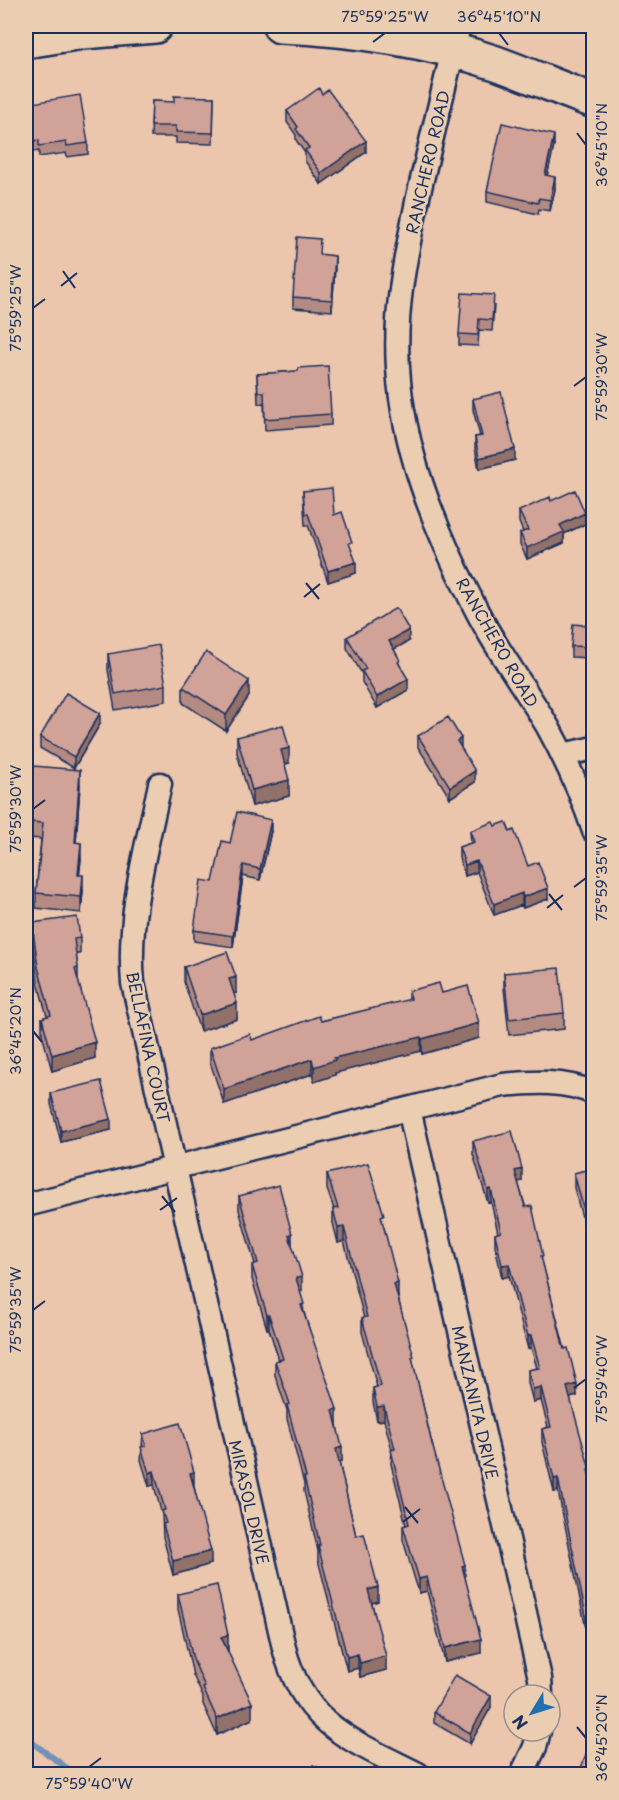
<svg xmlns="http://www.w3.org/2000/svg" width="619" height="1800" font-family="'Playpen Sans',sans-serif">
  <rect width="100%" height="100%" fill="#ebc6ac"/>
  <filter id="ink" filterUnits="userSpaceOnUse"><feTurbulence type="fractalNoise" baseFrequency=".0167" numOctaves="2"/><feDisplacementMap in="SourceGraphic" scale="12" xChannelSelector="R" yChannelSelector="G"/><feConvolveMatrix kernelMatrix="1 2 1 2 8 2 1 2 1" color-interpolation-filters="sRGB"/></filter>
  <g filter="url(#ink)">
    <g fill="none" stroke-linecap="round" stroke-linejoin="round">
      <path stroke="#7291b9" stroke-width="6" d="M26,1738L75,1774"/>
      <g stroke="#1b2f5e" stroke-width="27">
        <path id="street" d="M459,26C445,83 431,140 418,197C406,255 394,308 398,368C403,448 433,524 469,595C491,642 522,683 548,727C566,760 582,795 594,831
          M563,755L594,748
          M160,784C146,850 127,916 133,983L284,1648C304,1726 353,1741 418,1774
          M409,1109L540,1678L541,1695
          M26,1205L503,1085C535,1082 564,1080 594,1093
          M522,1774L535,1747L539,1731"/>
      </g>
      <g stroke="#1b2f5e" stroke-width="38">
        <path id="secondary" d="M280,26C353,29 427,40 496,63C529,75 561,89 594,101
          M26,41L83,32L155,26"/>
      </g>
      <use href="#street" stroke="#ebceb1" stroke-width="22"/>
      <use href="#secondary" stroke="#ebceb1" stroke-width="33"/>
    </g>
    <path fill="#b48b83" stroke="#1b2f5e" stroke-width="1.5" d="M214,97L213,144L176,143V137H151L152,101L174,102Z
      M32,103L88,143V154L67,157L66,153L39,157V151L26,153V112L32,111Z
      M287,111L366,152L321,184L305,161V153L296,140V135L287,122Z
      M554,146L547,175L555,189L550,211L539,209L538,214L487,202V191Z
      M320,255L335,267L332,311L293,308V297Z
      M494,306L492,331L479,330L478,346L459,345V334Z
      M298,371L331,414V425L265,430L264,403L258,404L257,374Z
      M473,399L515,460L479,469L475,448V437L480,436L473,410Z
      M303,491L334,515L352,552L356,573L328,582L308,525H305Z
      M551,501L585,524L564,534V543L527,559L520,544V533L523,532L519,522V511Z
      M594,626V670H590V658L571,657V646Z
      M347,637L409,641L394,649L408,690L377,708L362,682V674L347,648Z
      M108,654L166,685V701L115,710L108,670Z
      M183,687L249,696L226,731L183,703Z
      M100,724L74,768L40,748V737Z
      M418,736L475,782L450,798L418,747Z
      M237,737L289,763L285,764L289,796L252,806L237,753Z
      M80,785L76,842L81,859L79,875L83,891L81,913L36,908V893L41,839L30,838V822Z
      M495,826L510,832L528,866L548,899L523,908L522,905L494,915L477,872L465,876L459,858V847L471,843L470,831Z
      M271,831L260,880L243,876L233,947L194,941V930L230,843Z
      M32,923L80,938V954H76L78,968V980L95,1058L52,1071L42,1034V1018L47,1016L38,983L32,939Z
      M184,967L236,993L234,994L237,1019L200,1031L184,982Z
      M504,973L564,1013V1029L509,1035L504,988Z
      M409,991L442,993L479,1038L422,1054L421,1051L335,1073V1075L314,1082L312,1074L224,1104L210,1062V1048L252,1040L321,1021L409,1000Z
      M51,1093L111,1130L61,1142L51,1104Z
      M473,1141L522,1181L518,1182L543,1265L577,1396L570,1398L594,1495V1627L586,1629L558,1491L554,1492L542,1442V1429L548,1427L541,1400L533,1402L528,1383V1370L537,1368L531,1348L528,1349L509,1276L502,1278L495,1246V1234L498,1233L491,1202L488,1203L473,1154Z
      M594,1168V1238L588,1239L574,1188V1173Z
      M327,1174L384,1227L398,1297L431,1440L465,1578L481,1653L445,1662L427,1591L419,1593L403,1540V1526L406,1525L391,1464L392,1450L384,1420L377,1421L373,1402V1388L377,1387L362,1332V1318H364L344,1241L338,1243L333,1223V1209H334L327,1189Z
      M239,1196L292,1245L302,1291H300L304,1312L337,1423L342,1461L339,1462L356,1536L378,1601L372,1603L386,1670L360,1677L358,1668L347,1671L318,1560V1551L304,1491V1484L287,1419V1410L275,1375V1361L279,1360L269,1329H267L252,1279V1265L255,1264L239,1210Z
      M143,1434L194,1486L211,1564L173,1575L163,1537L162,1515L154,1485L149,1486L141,1460Z
      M178,1594L228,1651L252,1719L217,1735L203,1704V1697L193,1675L178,1609Z
      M592,1664H594V1691L592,1680Z
      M491,1707L470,1744L434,1723V1712Z"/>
    <path fill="#92716a" stroke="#1b2f5e" stroke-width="1.5" d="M554,135V146L545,186V175Z
      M366,141V152L321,184V173Z
      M555,177V189L550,211V200Z
      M335,256V267L332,311V300Z
      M515,449V460L479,469V458Z
      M585,513V524L564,534V543L527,559V548L560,525Z
      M356,562V573L328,582V571Z
      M409,630V641L389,652V641Z
      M408,679V690L377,708V697Z
      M249,681V696L226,731V715Z
      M100,713V724L74,768V757Z
      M461,738V750L457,741Z
      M289,748V763L281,766V750Z
      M80,770V785L75,858V842Z
      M475,771V782L450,798V787Z
      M289,780V796L252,806V790Z
      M271,820V831L260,880V869Z
      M81,843V859L78,891V875Z
      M477,861V872L465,876V865Z
      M243,865V876L233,947V936Z
      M83,875V891L81,913V897Z
      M548,888V899L523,908V897Z
      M522,893V905L494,915V904Z
      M236,977V993L229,995V979Z
      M237,1003V1019L200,1031V1015Z
      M479,1023V1038L422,1054V1039Z
      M421,1037V1051L335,1073V1075L314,1082V1067L334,1058Z
      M95,1042V1058L52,1071V1055Z
      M312,1059V1074L224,1104V1089Z
      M111,1119V1130L61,1142V1131Z
      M30,1137V1148L26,1149V1138Z
      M522,1169V1181L515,1183V1171Z
      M491,1189V1202L488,1203V1190Z
      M594,1223V1238L588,1239V1225Z
      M344,1227V1241L338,1243V1228Z
      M292,1234V1248L289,1235Z
      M509,1264V1276L502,1278V1265Z
      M302,1277V1291L296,1292V1278Z
      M398,1283V1297L394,1298V1284Z
      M267,1315H269V1329H267Z
      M531,1335V1348L528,1349V1336Z
      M577,1384V1396L567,1399V1387Z
      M541,1387V1400L533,1402V1389Z
      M384,1406V1420L377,1421V1407Z
      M337,1409V1423L333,1424V1410Z
      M342,1447V1461L336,1463V1449Z
      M154,1471V1485L149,1486V1473Z
      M194,1472V1486L190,1473Z
      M558,1478V1491L554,1492V1479Z
      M211,1551V1564L173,1575V1561Z
      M465,1565V1579L462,1566Z
      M427,1577V1591L419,1593V1579Z
      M378,1587V1601L368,1604V1590Z
      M594,1615V1627L586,1629V1616Z
      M228,1635V1651L221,1637Z
      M481,1639V1653L445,1662V1648Z
      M358,1654V1668L347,1671V1657Z
      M386,1656V1670L360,1677V1663Z
      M491,1696V1707L470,1744V1733Z
      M252,1703V1719L217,1735V1719Z"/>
    <path fill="#d1a298" stroke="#1b2f5e" stroke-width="1.5" d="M319,88L322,94L328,90L366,141L321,173L305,150L309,148L296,129L298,127L287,111Z
      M80,95L88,143L67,146L66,142L39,146V140L26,142V112L33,111L32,103Z
      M174,96L214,97L213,133L176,132V126H151L152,101L174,102Z
      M502,123L554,135L545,175L555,177L550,200L539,198L538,203L487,191Z
      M297,237L320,239L319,254L335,256L332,300L293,297Z
      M462,293L494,295L492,320L479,319L478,335L459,334Z
      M328,366L331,414L265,419L264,392H258L257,374L298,371V368Z
      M501,392L515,449L479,458L475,437L482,436L473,399Z
      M332,488L334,515L342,512L352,542L349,543L356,562L328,571L308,514H305L303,491Z
      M575,490L585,513L560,525L564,532L527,548L520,533L528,530L519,511L550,497L551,501Z
      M396,608L409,630L389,641L400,660L398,662L408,679L377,697L362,671L366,669L347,637Z
      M573,624L594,626V659H590L591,647L571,646Z
      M159,645L166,685L115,694L108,654Z
      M206,652L249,681L226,715L183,687Z
      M66,693L100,713L74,757L40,737Z
      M448,717L461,738L457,741L475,771L450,787L418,736Z
      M283,725L289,748L281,750L289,780L252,790L237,737Z
      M33,766L80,770L75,842L81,843L78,875H83L81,897L36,893L43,823L30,822Z
      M237,812L271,820L260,869L243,865L233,936L194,930L201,880L213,882L222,841L230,843Z
      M493,822L495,826L506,822L510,832L514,830L528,866L538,862L548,888L523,897L522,893L494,904L477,861L465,865L459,847L474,842L470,831Z
      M77,917L80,938L74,939L78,968L75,969L95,1042L52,1055L42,1018L51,1015L38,967L32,923Z
      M227,952L236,977L229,979L237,1003L200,1015L184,967Z
      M559,968L564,1013L509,1019L504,973Z
      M439,983L442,993L468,986L479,1023L422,1039L421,1037L334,1058L335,1060L314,1067L312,1059L224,1089L210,1048L250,1034L252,1040L319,1016L321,1021L411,999L409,991Z
      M101,1081L111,1119L61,1131L51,1093Z
      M26,1119L30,1137L26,1138Z
      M512,1131L522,1169L515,1171L525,1207L532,1206L543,1256H541L564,1349L568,1348L577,1384L567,1387L590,1470H588L594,1495V1615L586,1616L558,1478L554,1479L542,1429L551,1427L541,1387L533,1389L528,1370L540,1368L531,1335L528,1336L509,1264L502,1265L495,1234L501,1232L491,1189L488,1190L473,1141Z
      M368,1163L384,1215L381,1216L398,1283L394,1284L414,1357H412L431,1440L465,1565L462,1566L481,1639L445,1648L427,1577L419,1579L403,1526L409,1524L391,1450L395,1449L384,1406L377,1407L373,1388L381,1386L362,1318L367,1317L344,1227L338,1228L333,1209L338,1208L327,1174Z
      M594,1168V1223L588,1225L574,1173Z
      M279,1185L292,1234L289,1235L302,1277L296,1278L304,1304L301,1305L337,1409L333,1410L342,1447L336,1449L356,1536L364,1534L378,1587L368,1590L386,1656L360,1663L358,1654L347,1657L318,1546L320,1545L304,1477H306L287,1405L290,1404L275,1361L283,1359L269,1315H267L252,1265L258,1263L239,1196Z
      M180,1423L194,1472L190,1473L211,1551L173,1561L163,1524L166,1523L162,1511L165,1510L154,1471L149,1473L141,1447L146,1446L143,1434Z
      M217,1585L228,1635L221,1637L252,1703L217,1719L203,1688L205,1687L193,1659L178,1594Z
      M455,1675L491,1696L470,1733L434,1712Z
      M592,1737H594V1774H579Z
      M313,1765L331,1774H308Z"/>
  </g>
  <path fill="none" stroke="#1b2f5e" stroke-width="2" d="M499,33L508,45M373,42L385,33M577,133L586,145M63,271L75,288M61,286L77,273M33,308L45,299M574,386L586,377M306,583L319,599M304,597L320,584M33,809L45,800M574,887L586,878M549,894L562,910M547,908L563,895M33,1031L42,1042M162,1196L175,1212M160,1210L177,1198M33,1310L45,1301M574,1388L586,1379M405,1507L418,1523M403,1522L420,1509M577,1727L586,1738M89,1767L101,1758"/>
  <g text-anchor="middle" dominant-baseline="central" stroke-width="5" stroke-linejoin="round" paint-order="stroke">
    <g font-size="16" fill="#1b2f5e" stroke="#ebceb1">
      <text transform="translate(427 162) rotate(-77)">RANCHERO ROAD</text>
      <text transform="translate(498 642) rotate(60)">RANCHERO ROAD</text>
      <text transform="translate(149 1047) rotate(78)">BELLAFINA COURT</text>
      <text transform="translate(476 1402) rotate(77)">MANZANITA DRIVE</text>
      <text transform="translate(250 1502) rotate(77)">MIRASOL DRIVE</text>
    </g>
  </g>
  <rect width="619" height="1800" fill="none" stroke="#ebceb1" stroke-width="66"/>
  <g transform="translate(532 1713) rotate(232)"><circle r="28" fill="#ebceb1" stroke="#988e90" stroke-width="1.5"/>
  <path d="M0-4.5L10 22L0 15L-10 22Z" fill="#1f6fb2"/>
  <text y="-9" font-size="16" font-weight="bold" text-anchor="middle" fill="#1b2f5e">N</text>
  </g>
  <rect x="33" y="33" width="553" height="1734" fill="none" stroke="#1b2f5e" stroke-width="2"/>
  <g font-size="15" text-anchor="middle" fill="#1b2f5e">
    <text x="385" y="22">75°59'25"W</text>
    <text x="499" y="22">36°45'10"N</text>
    <text transform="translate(602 145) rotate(-90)" y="5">36°45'10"N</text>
    <text transform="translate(16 308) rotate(-90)" y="5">75°59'25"W</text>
    <text transform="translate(602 377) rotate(-90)" y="5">75°59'30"W</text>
    <text transform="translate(16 809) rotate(-90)" y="5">75°59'30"W</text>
    <text transform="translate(602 878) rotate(-90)" y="5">75°59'35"W</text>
    <text transform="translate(16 1031) rotate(-90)" y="5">36°45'20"N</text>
    <text transform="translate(16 1310) rotate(-90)" y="5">75°59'35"W</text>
    <text transform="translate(602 1379) rotate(-90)" y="5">75°59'40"W</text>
    <text transform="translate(602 1738) rotate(-90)" y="5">36°45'20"N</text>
    <text x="89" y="1789">75°59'40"W</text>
  </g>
</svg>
